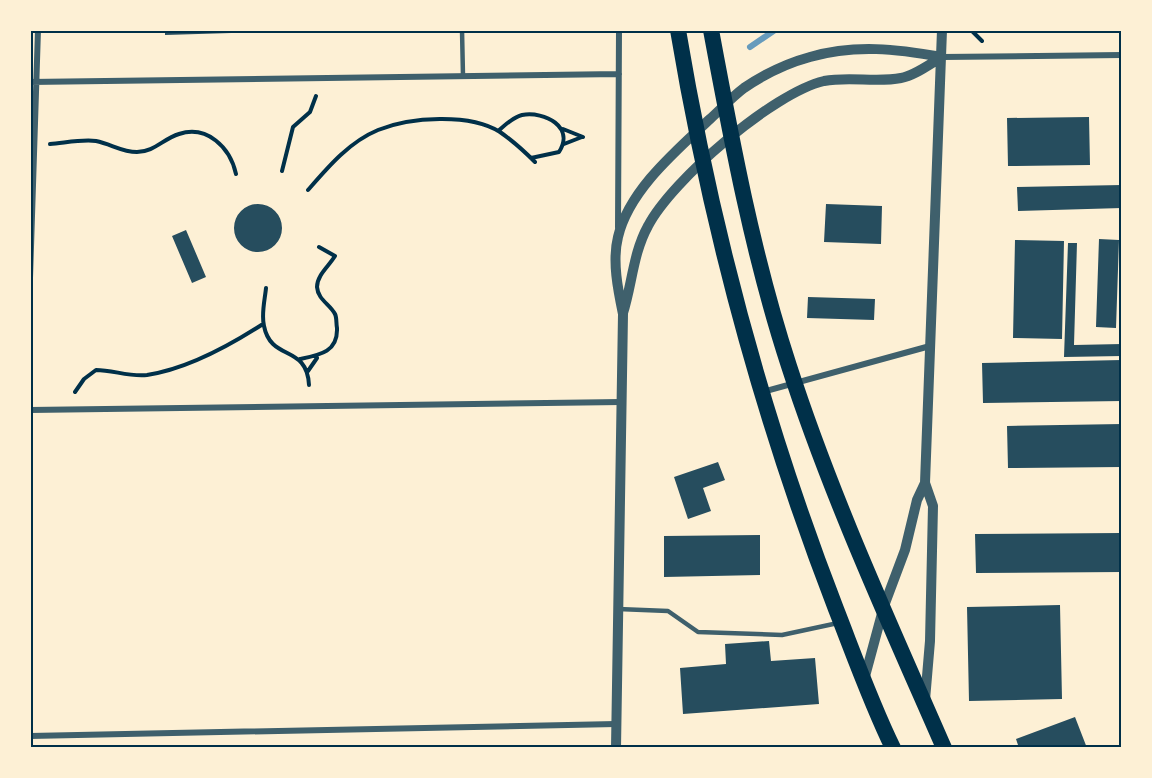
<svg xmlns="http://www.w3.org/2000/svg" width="1152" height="778" font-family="Quicksand,sans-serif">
  <rect width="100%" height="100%" fill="#fdf0d5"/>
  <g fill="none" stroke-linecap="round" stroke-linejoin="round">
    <path stroke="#669bbc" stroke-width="6" d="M750,47L775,30"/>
  </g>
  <path fill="#264d5e" d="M165,30H262V32L165,35Z
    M1089,117L1090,165L1008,166L1007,118Z
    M1122,185V208L1018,211L1017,187Z
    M234 228a24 24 0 1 1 48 0a24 24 0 1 1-48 0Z
    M826,204L882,206L881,244L824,242Z
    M186,230L206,277L192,283L172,236Z
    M1099,239L1119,240L1116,328L1096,327Z
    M1015,240L1064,241L1062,339L1013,338Z
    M1068,243H1077L1074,345L1122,344V356L1064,357Z
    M808,297L875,299L874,320L807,318Z
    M1122,360V401L983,403L982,363Z
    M1122,424V467L1008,468L1007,426Z
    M718,462L725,480L703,488L711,511L688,519L674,477Z
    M1122,533V572L976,573L975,534Z
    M760,535V575L664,577V536Z
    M1060,605L1062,699L969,701L967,607Z
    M769,641L771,661L815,658L819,704L683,714L680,668L726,664L725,644Z
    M1075,717L1087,748H1019L1016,739Z"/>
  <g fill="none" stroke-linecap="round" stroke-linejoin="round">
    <path stroke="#003049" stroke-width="4" d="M971,30L982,41
      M1013,30H1044
      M563,129L583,137
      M498,131C505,125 513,117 522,115C545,111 575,127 559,152L531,158
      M50,144C64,143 82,139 96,141C111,144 122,152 137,152C154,152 163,139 179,134C207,125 230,147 236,174
      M564,144L582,137
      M282,171L293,127L310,112L316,96
      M308,190C328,167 349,142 378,130C410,117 470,113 500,132C513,141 525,152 535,162
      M266,288C265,299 261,314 264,326C271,362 307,344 309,385
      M300,359C320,355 338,352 337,328C336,324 337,318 335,314C330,304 318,300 317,287C317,275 329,266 335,256L319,247
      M308,371L317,358
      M75,392L84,379L96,370C113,370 129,377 147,375C188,369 229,346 263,324"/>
    <path stroke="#3f606c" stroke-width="4.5" d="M462,30L463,76
      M618,609L668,611L698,632L782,635L838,623"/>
    <path stroke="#3f606c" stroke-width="6" d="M942,57L1122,55
      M30,82L619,74
      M618,227L619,30
      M30,278L38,30
      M762,392L930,346
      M30,410L621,402
      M30,736L616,724"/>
    <path stroke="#3f606c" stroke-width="10" d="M623,313C632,285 633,253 648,226C672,180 773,93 824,81C850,76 876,83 901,78C914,76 930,64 942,57
      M864,680L884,606L905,550L917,500L925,483
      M925,700L930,641L933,506L925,483L942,30
      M616,748L623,314C618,290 612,261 618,237C629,190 677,150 710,119C721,109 732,97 744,88C763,75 788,63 810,57C855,44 897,49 942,57"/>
    <path stroke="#003049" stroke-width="16" d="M678,30C711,227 764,423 836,609C854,655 871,703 893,748
      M711,30C732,143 753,256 789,366C831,496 889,622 944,748"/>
  </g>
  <rect width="1152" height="778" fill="none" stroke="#fdf0d5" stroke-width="63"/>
  <rect x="32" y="32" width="1088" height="714" fill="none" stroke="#003049" stroke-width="2"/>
</svg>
